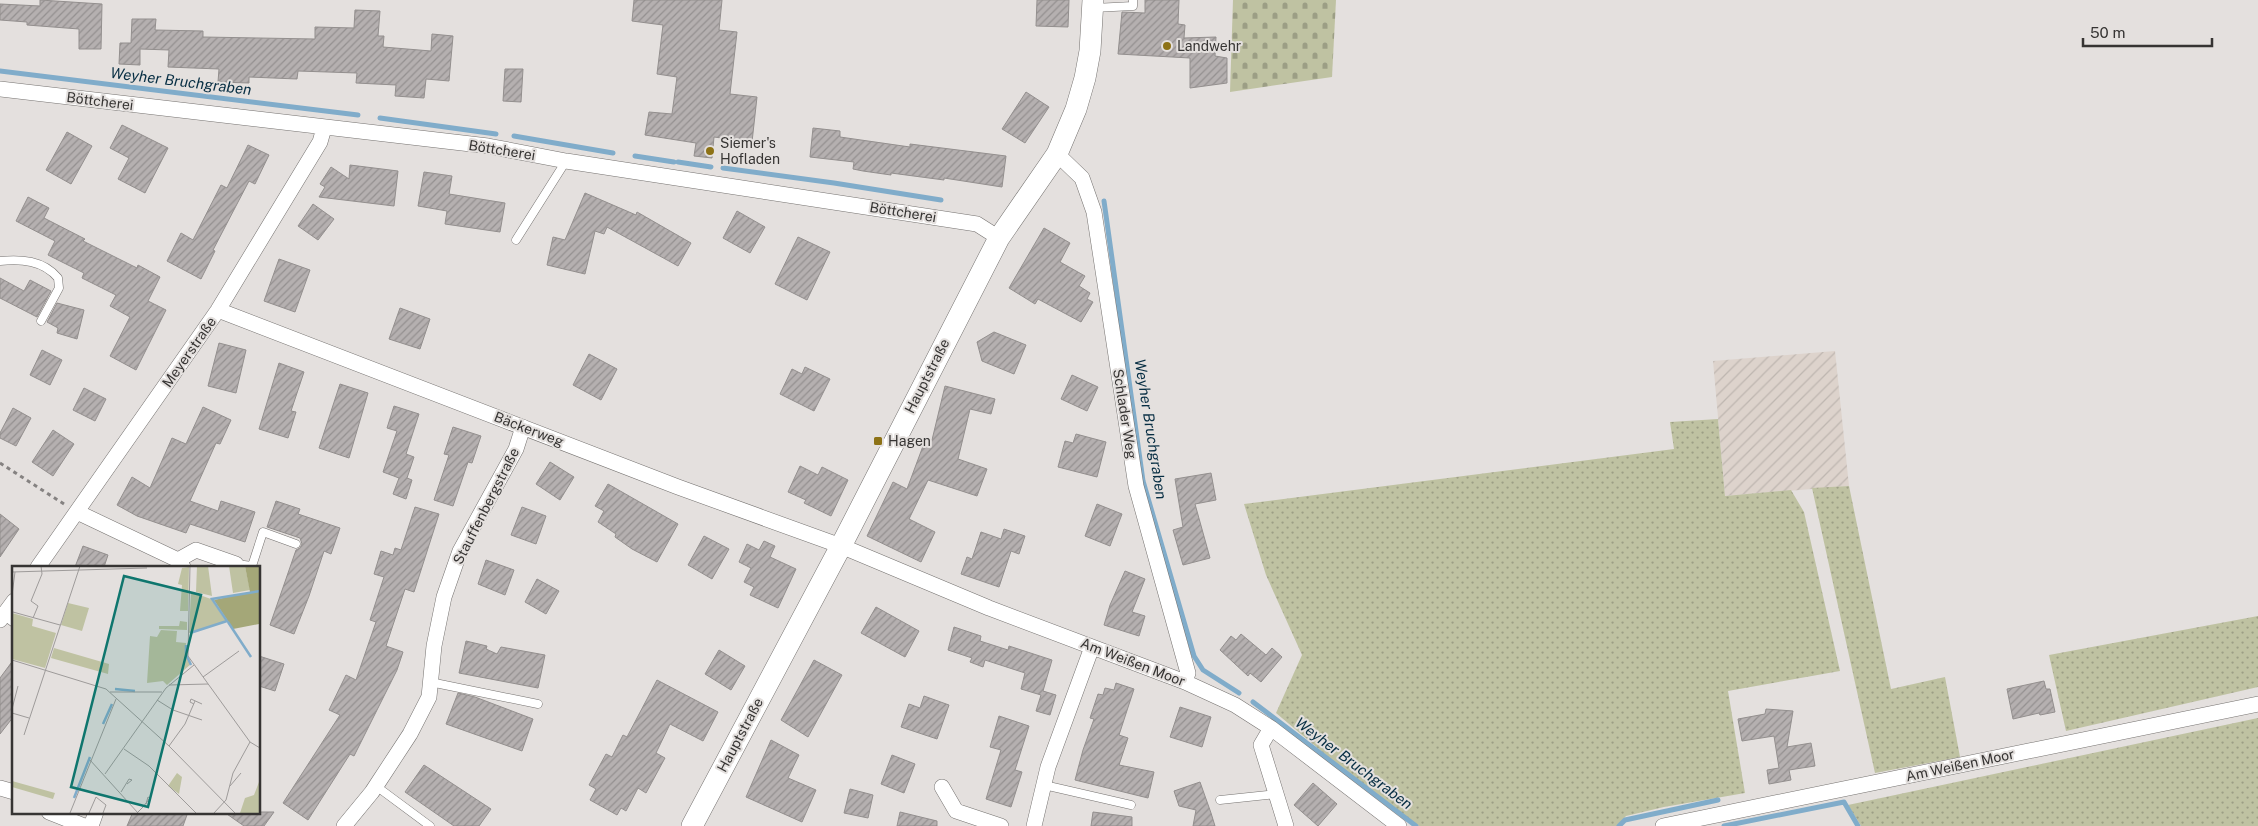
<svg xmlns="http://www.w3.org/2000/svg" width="2258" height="826" font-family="'Public Sans',sans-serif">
  <defs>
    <pattern id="industrial-furrows" width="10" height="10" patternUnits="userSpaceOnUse" patternTransform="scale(1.25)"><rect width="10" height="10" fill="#ddd3cc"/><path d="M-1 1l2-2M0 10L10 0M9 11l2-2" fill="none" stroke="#beb6b0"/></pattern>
    <pattern id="grass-dots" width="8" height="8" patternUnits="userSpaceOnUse" patternTransform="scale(1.25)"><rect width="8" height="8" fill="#bfc2a2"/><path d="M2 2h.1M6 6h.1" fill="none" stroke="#9c9e85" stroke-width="1.8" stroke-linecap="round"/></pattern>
    <pattern id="cemetery-stones" width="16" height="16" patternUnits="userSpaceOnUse" patternTransform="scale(1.25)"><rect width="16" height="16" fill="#bfc2a2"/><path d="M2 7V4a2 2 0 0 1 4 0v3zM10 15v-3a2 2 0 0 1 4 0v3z" fill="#9c9e85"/></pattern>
    <pattern id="building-hatch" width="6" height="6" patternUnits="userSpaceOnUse" patternTransform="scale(1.25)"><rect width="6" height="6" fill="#b5b0b0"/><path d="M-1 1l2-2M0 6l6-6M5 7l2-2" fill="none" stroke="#949090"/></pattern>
  </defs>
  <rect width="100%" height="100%" fill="#e4e0de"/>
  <path fill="url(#industrial-furrows)" d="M1835,351L1849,486L1725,496L1713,361Z"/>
  <path fill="url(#grass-dots)" d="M1718,419L1725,496L1791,490L1804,512L1840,671L1728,691L1745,793L1664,807L1626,816L1617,826H1419L1339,766L1276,713L1302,655L1266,575L1244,504L1674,449L1670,422Z
    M1849,486L1891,689L1945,677L1960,757L1875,773L1812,488Z
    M2258,616V687L2066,731L2049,655Z
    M2258,718V826H1861L1848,805Z"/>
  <path fill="url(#cemetery-stones)" d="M1233,0H1336L1332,77L1230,92Z"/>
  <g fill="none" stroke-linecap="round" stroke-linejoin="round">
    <path stroke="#80acca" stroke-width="5" d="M0,71L358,115
      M380,118L496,134
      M514,136L613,153
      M635,156L674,162
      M678,162L711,167
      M723,168L834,183L941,200
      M1104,201L1143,481L1194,656L1203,670L1239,693
      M1253,702L1416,826
      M1619,826L1625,820L1718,800
      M1724,826L1844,802L1858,826"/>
  </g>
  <path fill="url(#building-hatch)" stroke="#938f8e" d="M40,0L102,4L101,49H79V29L27,25V22L0,20V4L40,6Z
    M634,0H722L719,30L737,32L730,94L757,97L752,142L714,137L712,158L694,156L696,143L645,135L649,112L672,114L677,77L657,74L663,25L632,21Z
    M1037,0H1069L1068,27L1036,26Z
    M1145,0H1179L1178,24L1185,25L1184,38L1216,37L1215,56L1227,58V83L1190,88V58L1118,54L1122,12L1145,13Z
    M355,10L380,11L378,36H384L383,47L431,51L432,34L453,36L449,81L426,79L424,98L395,96L396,85L356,83L357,73L298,71L297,79L249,77V83L218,82L219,69L168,67L169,50L140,49V65L119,64L120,43H131L132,19H156L155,30L203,31V37L315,39V27L354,28Z
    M505,69H523L521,102L503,101Z
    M1026,92L1049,107L1025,143L1002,129Z
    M122,125L168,148L145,193L118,179L129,158L110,148Z
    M813,128L840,131V137L910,147V144L1006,156L1002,187L944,178V180L891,173V175L863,171L853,169L854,162L810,157Z
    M67,132L92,146L71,184L46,170Z
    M248,145L269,155L255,184L249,181L213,250L215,251L201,279L167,261L181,233L193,240L221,185L227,188Z
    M350,165L398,171L394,206L319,197L325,187L320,184L331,167L349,179Z
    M424,172L452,176L449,194L505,203L500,232L445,224L447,211L418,206Z
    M585,193L636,215L637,212L691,243L678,266L607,227L604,234L595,231L585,274L547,265L553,237L565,240Z
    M28,197L49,208L44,218L85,239L83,241L137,268L138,265L160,277L148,301L166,310L136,370L110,356L130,317L110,306L116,295L82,278L84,273L48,255L55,241L16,221Z
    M313,204L334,219L318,240L298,226Z
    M737,211L765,227L750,253L723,238Z
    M1044,228L1070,243L1060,262L1085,276L1079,286L1090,293L1087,299L1093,302L1081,322L1038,299L1035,304L1009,288Z
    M798,237L830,252L807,300L775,284Z
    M279,259L310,270L295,312L264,301Z
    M0,278L24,291L30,280L51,291L37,317L0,298Z
    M57,303L84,310L77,339L57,333L58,328L47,322Z
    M400,308L430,319L420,349L389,339Z
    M994,332L1026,345L1014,374L982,361L977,342Z
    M219,343L246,350L236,393L208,386Z
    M42,350L62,360L50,385L30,375Z
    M589,354L617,369L601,400L573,385Z
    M279,363L304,372L291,411L296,412L288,438L259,429Z
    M805,367L830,379L814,411L780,394L792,369L802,374Z
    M1072,375L1098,387L1087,411L1061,399Z
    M340,384L368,393L349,458L319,448Z
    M945,386L995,399L991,414L970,409L958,459L987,469L977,496L928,480L909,519L935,532L921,562L867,536L893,482L907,489L926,438L932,440Z
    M84,388L106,399L95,421L73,410Z
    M394,406L419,414L406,454L414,457L407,478L412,480L406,499L393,494L399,478L383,472L397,431L387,428Z
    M203,407L231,420L220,444L216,443L190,501L218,511L221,501L255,512L245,542L190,524L186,533L137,516L117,505L132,477L150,488L172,438L186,444Z
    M13,408L31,418L16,446L0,438V433Z
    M453,427L481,436L472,463L468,462L453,506L434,500L449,455L444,454Z
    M53,430L74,444L53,476L32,462Z
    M1076,434L1106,442L1097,477L1058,467L1065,441L1073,443Z
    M550,462L574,477L560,500L536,484Z
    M800,466L818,475L822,467L848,480L831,516L804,503L806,500L788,492Z
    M1211,473L1216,500L1195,504L1210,558L1183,565L1173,530L1183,527L1175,479Z
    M608,484L678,524L657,562L632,549L615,537L616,534L598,522L604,511L595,506Z
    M276,501L300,509L298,514L340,528L331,554L324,551L309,596L294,634L270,625L296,550L300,548L302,544L300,538L267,527Z
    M1097,504L1122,514L1110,546L1085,536Z
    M415,507L439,514L414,592L405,589L386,646L403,652L397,670L354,756L350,754L308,820L283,803L340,715L329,710L346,675L356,680L376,622L370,620L384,577L374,574L381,551L393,555L395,548L401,550Z
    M522,507L546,516L536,544L511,535Z
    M0,514L19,529L0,557Z
    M1004,529L1025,536L1019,554L1011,551L999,587L961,574L967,557L972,559L981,532L1001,539Z
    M704,536L729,549L712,579L688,565Z
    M764,541L775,546L770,557L796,569L778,608L750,595L754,587L744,582L751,568L739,562L747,544L759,550Z
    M83,546L108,555L104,567H75Z
    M486,560L514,570L505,595L478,584Z
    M1125,571L1145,579L1132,612L1145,616L1139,636L1104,625L1110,605Z
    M537,579L559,591L546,614L525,602Z
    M876,607L919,631L905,657L861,633Z
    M954,627L981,636L980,641L1008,650L1009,646L1052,660L1043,691L1056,695L1050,715L1036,711L1041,695L1021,689L1025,673L985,660L983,667L970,662L972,658L948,650Z
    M1241,634L1266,655L1272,648L1282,657L1261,682L1250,673L1248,676L1220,650L1231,636L1236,640Z
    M466,641L487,646L486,649L497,654L501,647L545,655L538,688L459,673Z
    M719,650L745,666L731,690L705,674Z
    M259,656L284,664L275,691L259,686Z
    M14,659V716L0,734V678Z
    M814,660L842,675L808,737L781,720Z
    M657,680L718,712L703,741L670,724L656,753L665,758L646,793L638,788L626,811L621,808L617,815L590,800L596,789L589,785L606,754L612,757L623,735L627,737Z
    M2044,681L2046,689H2050L2055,712L2040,715L2039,713L2013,719L2007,689Z
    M1116,683L1134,689L1119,735L1128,738L1119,765L1154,772L1148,798L1075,780L1083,750L1094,719L1090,718L1098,694L1103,695L1105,688L1114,690Z
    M458,693L475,697L533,719L522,751L446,724Z
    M924,696L949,705L937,739L901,727L909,704L920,708Z
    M1180,707L1211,717L1202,747L1170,737Z
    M1766,709L1793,711L1787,747L1811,743L1815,766L1789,770L1791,780L1769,784L1767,770L1779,768L1774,736L1742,741L1738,719L1765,714Z
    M999,716L1029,726L1015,770L1022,772L1011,807L986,799L1001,750L990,747Z
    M771,740L799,755L788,778L816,790L802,822L746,797Z
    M892,755L915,764L904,793L881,784Z
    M424,765L491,809L479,826H454L405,792Z
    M1200,782L1211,813L1215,826H1193L1196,810L1179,806L1174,791Z
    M1313,783L1337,804L1318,826L1294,805Z
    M850,789L873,795L868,818L844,813Z
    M133,812H188L183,826H127Z
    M224,812H274L264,826H244Z
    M900,812L937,821V826H897Z
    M1093,812L1132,817V826H1091Z"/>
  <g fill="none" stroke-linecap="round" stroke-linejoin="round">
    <g stroke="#757270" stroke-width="9">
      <path id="service" d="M1094,8L1133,6V0
        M516,240L566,161
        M0,261C21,259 43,260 58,278L59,288L41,321
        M236,564L252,566L263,532L296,544
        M3,615L14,623
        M430,682L538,704
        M1044,785L1131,805
        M376,786L430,826
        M1220,800L1276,794"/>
    </g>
    <g stroke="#757270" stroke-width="16">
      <path id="minor" d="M0,89L488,146L566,161L977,224L999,238
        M1057,154L1082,178L1094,212L1136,486L1188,673L1185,682
        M218,310L678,487L841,546L989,608L1185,682L1235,705L1271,728L1399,826
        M77,512L178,560L183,567
        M178,560L196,550L236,564L235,567
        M38,567L218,310L320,142L324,128
        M0,620L14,601
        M1271,728L1261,745L1286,826
        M942,787L956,811L1001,826
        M0,788L14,792
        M49,812L84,826
        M91,826L96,812
        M344,826L372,792L410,734L429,697L434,646L444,597L460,551L516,449L523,427
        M1034,826L1048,767L1092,647
        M1663,826L2258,704"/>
    </g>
    <g stroke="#757270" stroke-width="22">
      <path id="secondary" d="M692,826L841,546L999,238L1057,154L1076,109L1085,78L1090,51L1093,0"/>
    </g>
    <path stroke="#858281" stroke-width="3" stroke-dasharray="4 4" stroke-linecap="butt" d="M0,463L64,504"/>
    <use href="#service" stroke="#fff" stroke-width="8"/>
    <use href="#minor" stroke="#fff" stroke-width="15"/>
    <use href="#secondary" stroke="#fff" stroke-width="21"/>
  </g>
  <g fill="#8d7216" stroke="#e4e0de" stroke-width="2">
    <circle cx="1167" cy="46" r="5"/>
    <circle cx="710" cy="151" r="5"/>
    <rect x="873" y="436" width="10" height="10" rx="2.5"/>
  </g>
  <g text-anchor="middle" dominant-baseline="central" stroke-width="4" stroke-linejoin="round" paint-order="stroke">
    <g font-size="14" fill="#363433" stroke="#e4e0de" text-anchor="start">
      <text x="1177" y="46">Landwehr</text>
      <text x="720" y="143">Siemer's<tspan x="720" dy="16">Hofladen</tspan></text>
      <text x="888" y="441">Hagen</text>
    </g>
    <g font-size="14" fill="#363433" stroke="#e4e0de">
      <text transform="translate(100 101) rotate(7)">Böttcherei</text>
      <text transform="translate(502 150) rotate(9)">Böttcherei</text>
      <text transform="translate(903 212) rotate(9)">Böttcherei</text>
      <text transform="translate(189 352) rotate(-55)">Meyerstraße</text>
      <text transform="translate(927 376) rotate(-63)">Hauptstraße</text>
      <text transform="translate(1125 414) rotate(81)">Schlader Weg</text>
      <text transform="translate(529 429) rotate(21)">Bäckerweg</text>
      <text transform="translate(486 506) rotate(-63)">Stauffenbergstraße</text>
      <text transform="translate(1133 662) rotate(21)">Am Weißen Moor</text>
      <text transform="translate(740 735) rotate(-62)">Hauptstraße</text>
      <text transform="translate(1960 765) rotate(-12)">Am Weißen Moor</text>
    </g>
    <g font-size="15" font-style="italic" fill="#072e43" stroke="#e4e0de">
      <text transform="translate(181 81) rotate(7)">Weyher Bruchgraben</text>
      <text transform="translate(1151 429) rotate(81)">Weyher Bruchgraben</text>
      <text transform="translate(1354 763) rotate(37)">Weyher Bruchgraben</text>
    </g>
  </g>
  <g transform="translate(12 566)">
    <rect width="248" height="248" fill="#e4e0de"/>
    <path d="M185,0H196L200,30L184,26ZM217,0H233L238,24L221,27ZM177,1L176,45H168L170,19L166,18L170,2ZM179,26L199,33L214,55L177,67ZM168,55L175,56V64L147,63V60H167ZM149,64L165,65L164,76L174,77L173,88L179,98L155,119L151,115L135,117L138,70L145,71ZM0,215L43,227L41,233L0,221Z" fill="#bfc2a2"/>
    <path d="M233,0H247V58L221,63L202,34L238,26Z" fill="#a4a778"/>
    <path d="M56,37L77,42L70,65L49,59ZM0,47L21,53L20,60L44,67L33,102L0,93ZM42,82L97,98L96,108L39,92Z" fill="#bfc2a2"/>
    <path d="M165,207L170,211L167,228L156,220ZM247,216V247H228L233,232L242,229Z" fill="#bfc2a2"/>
    <path fill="none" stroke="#80acca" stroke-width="2.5" d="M216,56L239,91M178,67L215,55L200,33L248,25M174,79V88L179,99M103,123L123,125M91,158L100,138M62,232L78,191"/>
    <path fill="none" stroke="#9e9b9a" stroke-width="1" d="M178,0L176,90L238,176L248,182M0,6L135,2M0,29L3,6M1,46L48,59M21,52L26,40L19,35L30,8L29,0M0,94L94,123L157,180L223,247M191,111L227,85M157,119L196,118M98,126H150M145,134L161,144L190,154M182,138L178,136L179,133L190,138M0,143L6,120M0,147L17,152M12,169L68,0M157,180L173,158L183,135M112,183L137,200L184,247M78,194L126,247M93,208L154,122L182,99M218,220L229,207M109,226L117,213L120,214L115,218M58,247L104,133M77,247L84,231L94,239L91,247M125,247L131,241L138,232L136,231L134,238M202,247L214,234L221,207L238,176"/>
    <path fill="#0f766e" fill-opacity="0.15" stroke="#0f766e" stroke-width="2.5" d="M112,10L189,29L136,241L59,221Z"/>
    <rect width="248" height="248" fill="none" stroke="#363433" stroke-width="2.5"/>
  </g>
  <path d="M2083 38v8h129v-8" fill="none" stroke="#363433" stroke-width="2.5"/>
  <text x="2090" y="38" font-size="15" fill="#363433" stroke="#e4e0de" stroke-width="4" paint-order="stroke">50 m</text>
</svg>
